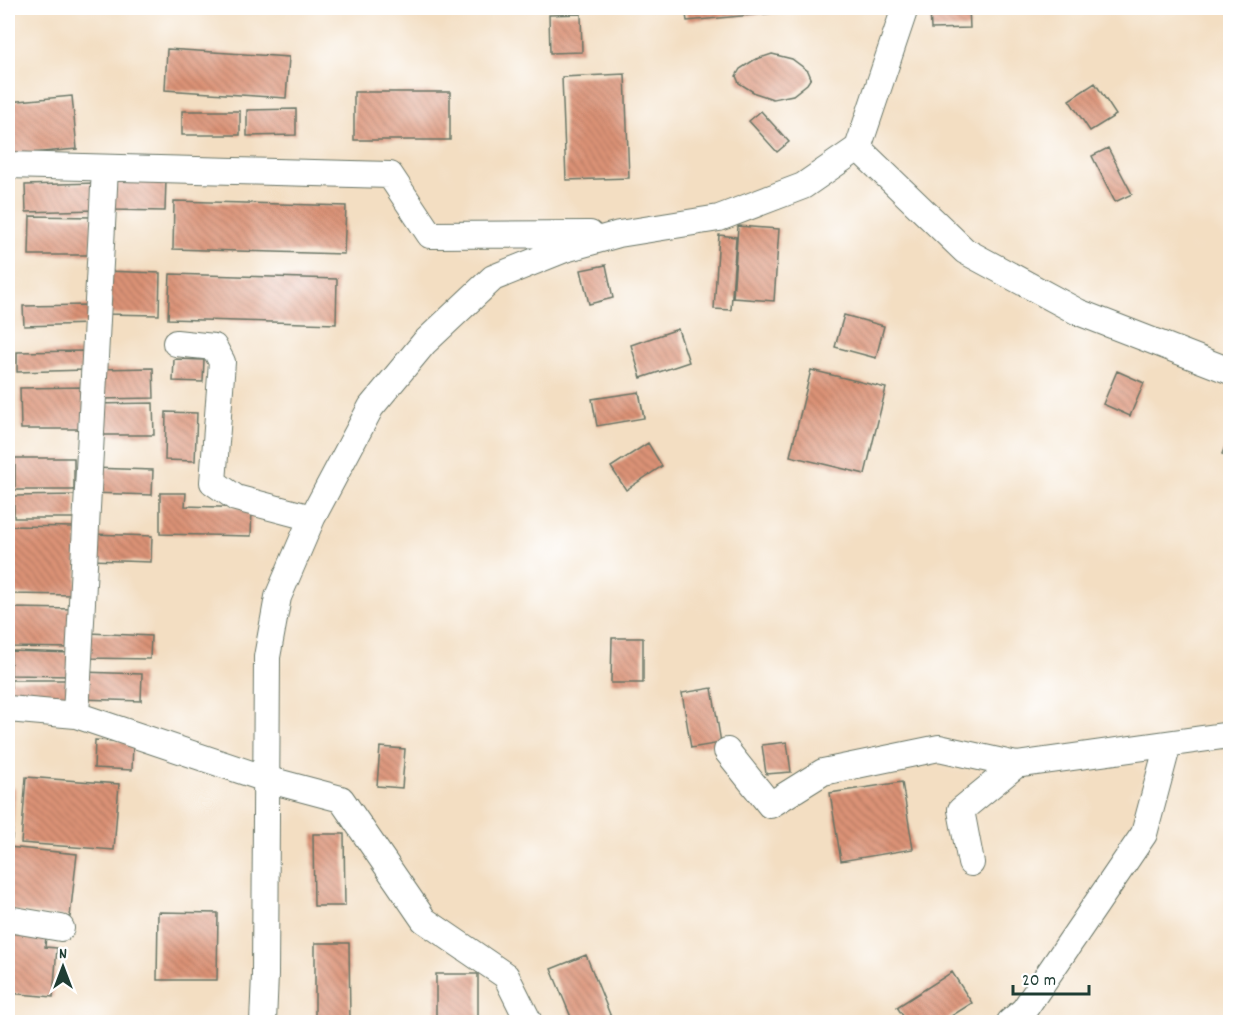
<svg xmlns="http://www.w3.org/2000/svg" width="1238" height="1030" font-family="Dekko,sans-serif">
  <defs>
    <pattern id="building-back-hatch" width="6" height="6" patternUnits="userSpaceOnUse" patternTransform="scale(1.5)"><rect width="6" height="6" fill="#db9276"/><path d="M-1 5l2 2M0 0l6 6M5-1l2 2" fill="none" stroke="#b17862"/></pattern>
  </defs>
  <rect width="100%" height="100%" fill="#fff"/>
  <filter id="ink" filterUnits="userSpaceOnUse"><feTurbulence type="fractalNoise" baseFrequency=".0167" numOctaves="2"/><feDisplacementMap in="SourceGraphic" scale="12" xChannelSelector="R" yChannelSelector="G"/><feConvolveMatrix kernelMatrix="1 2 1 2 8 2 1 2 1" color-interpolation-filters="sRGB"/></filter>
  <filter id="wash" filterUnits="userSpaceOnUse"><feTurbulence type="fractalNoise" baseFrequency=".008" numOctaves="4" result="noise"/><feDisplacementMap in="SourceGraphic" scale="24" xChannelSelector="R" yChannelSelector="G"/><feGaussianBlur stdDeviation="1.35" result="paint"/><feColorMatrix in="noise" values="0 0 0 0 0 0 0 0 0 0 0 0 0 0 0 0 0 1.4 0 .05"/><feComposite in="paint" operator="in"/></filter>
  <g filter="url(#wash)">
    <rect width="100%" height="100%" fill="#f3dec2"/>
    <g id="blocks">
      <path fill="url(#building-back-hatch)" d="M685,8H817V9L687,21Z
        M930,8H969L970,28L931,29Z
        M581,14L582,52L550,53L549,15Z
        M167,49L289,57L286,98L165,90Z
        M772,54L792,59L808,71L811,78L807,84L793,95L773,99L755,93L739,83L736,76L740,69L754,60Z
        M625,74L629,178L566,180L562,77Z
        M1095,83L1116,115L1090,131L1069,100Z
        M354,92H450V140H354Z
        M72,96L77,149L8,155V102Z
        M296,109V135L247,136V110Z
        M182,111H240V135H182Z
        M761,111L789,142L777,152L749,121Z
        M1108,148L1132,194L1115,202L1092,156Z
        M113,178L166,179L165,211L112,210Z
        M95,183V210L26,212L25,185Z
        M174,201L346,206L344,254L173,249Z
        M30,216L92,217L91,255H29Z
        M738,226L779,229L774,301L733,298Z
        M719,235L736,237L731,310L714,309Z
        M606,265L613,298L589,304L581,270Z
        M104,271L160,273L159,315L103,314Z
        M170,274L337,279L336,324L168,319Z
        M90,305V324L24,326L23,306Z
        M844,315L884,326L876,358L835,347Z
        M678,329L689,362L641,378L631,345Z
        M85,351V370L17,372V352Z
        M174,359L204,360L203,382L173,381Z
        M153,368L154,398L98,399V369Z
        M811,370L886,388L865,474L790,456Z
        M1117,371L1144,383L1130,416L1103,404Z
        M84,387V429H21L20,388Z
        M639,392L644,418L597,426L592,399Z
        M153,403L154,435H95L94,404Z
        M166,412L197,413L195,461L165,460Z
        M1230,435V458L1222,454Z
        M648,443L662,466L626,490L611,467Z
        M15,458H74V490H15Z
        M92,468L153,470L152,495L92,493Z
        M160,493H186L185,506L252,508L251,536L160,534Z
        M75,495V518H14V496Z
        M10,526L77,527V595L10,594Z
        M91,534L152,536L151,562L90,560Z
        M11,608L76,609L75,648L10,647Z
        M89,633L151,636L150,659L88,658Z
        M612,638H643V683H611Z
        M11,651L72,653V676L11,675Z
        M82,672L142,674L141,701L81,699Z
        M11,680H72V706H11Z
        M712,688L721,743L691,748L682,693Z
        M95,740L133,742L132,770L94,768Z
        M787,742L791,772L766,774L762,745Z
        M380,747L405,749L402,788L377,786Z
        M26,777L119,784L114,850L21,843Z
        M902,782L913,849L841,861L830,793Z
        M8,787L15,788L12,839L8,838Z
        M313,834H344L345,906H314Z
        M8,847L77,854L70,917L8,910Z
        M158,912L218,913L217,980H157Z
        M8,933L46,936L45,947L57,948L53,997L8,993Z
        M315,943H349L350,1021H315Z
        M586,955L613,1022H573L551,969Z
        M952,972L972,1003L942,1022H907L897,1007Z
        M436,974H478V1022H436Z"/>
    </g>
  </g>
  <g filter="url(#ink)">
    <use href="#blocks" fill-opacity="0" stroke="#697566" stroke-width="1.5"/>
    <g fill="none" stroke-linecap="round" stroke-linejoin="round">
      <g stroke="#697566" stroke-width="28">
        <path id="minor" d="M858,148L965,251L1078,312L1230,371
          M8,165L390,175L430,235L590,234
          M176,343L214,347L222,362L213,482L236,498L312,518
          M8,709L76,715L266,779L341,799L424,920L506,976L529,1022
          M76,715L105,169
          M727,751L770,805L823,772L939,748L1016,765L1230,735
          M971,863L961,810L1016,765
          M8,919L61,928
          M263,1022L265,975L267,657L278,597L312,518L371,407L424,343L493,278L565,249L619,234L719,218L803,186L858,148L905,8
          M1010,1022L1024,1010L1144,834L1168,744"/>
      </g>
      <use href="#minor" stroke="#fff" stroke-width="26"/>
    </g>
  </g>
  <rect width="1238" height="1030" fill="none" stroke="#fff" stroke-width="30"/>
  <g transform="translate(63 967)" stroke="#ffffff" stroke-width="4.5" paint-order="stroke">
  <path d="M0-4.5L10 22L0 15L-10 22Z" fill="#1f3d34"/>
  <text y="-9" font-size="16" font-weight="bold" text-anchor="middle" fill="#1f3d34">N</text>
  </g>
  <path d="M1013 985v9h76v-9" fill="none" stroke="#1f3d34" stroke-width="3"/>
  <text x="1022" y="985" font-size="18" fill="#1f3d34" stroke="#ffffff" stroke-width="4.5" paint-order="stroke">20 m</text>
</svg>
